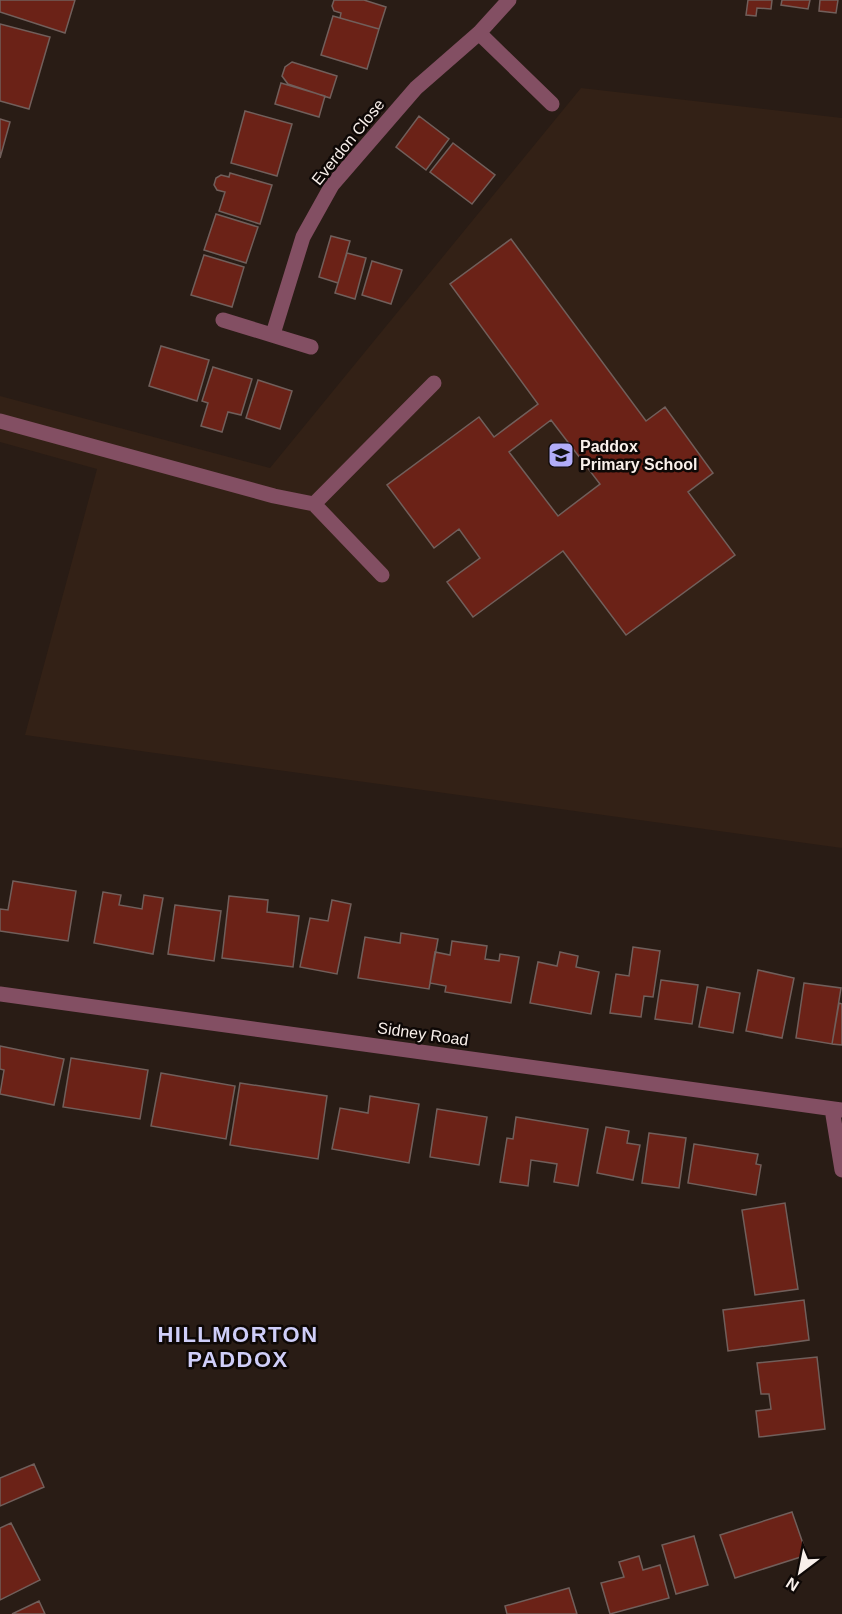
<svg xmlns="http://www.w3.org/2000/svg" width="842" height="1614" font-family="Arial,sans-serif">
  <rect width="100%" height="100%" fill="#291c15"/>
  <path fill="#332116" d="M581,88L842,118V848L25,735L97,469L0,442V396L270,468Z"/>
  <path fill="#6b2217" stroke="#715f5b" stroke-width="1.5" fill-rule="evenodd" d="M0,0H75L65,33L0,12Z
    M334,0H364L386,7L379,29L340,18L341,13L334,11L332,6Z
    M748,0H772L771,9L757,8L756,16L746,15Z
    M782,0H810L808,9L781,5Z
    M820,0H838L836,13L819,11Z
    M333,16L379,29L367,69L321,55Z
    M0,24L50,37L29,109L0,101Z
    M292,62L337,76L330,98L288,84L282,76L285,67Z
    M281,83L325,96L319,117L275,104Z
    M245,111L292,124L277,176L231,163Z
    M419,116L449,139L426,170L396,147Z
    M0,119L10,122L0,158Z
    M453,143L495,175L472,204L430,172Z
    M230,173L272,185L260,224L219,211L225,192L217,190L214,185L216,178L221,175L229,177Z
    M216,214L258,227L246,263L204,250Z
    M331,236L350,241L338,283L319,277Z
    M511,239L646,421L665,407L713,473L688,492L735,555L626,635L563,551L473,617L447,582L480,558L459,529L434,548L387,485L479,417L494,437L538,404L450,284ZM551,420L600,484L558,516L509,452Z
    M347,253L366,258L355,299L335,293Z
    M204,255L244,267L232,307L191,295Z
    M372,261L402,270L391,304L362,295Z
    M161,346L209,360L197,401L149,386Z
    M213,367L252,379L241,415L228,412L222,432L201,426L208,403L202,401Z
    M258,380L292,391L280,429L246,418Z
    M13,881L76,891L68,941L0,931V909L8,910Z
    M103,892L121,895L119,905L142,909L144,895L163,898L153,954L94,943Z
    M229,896L268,900L267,912L299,916L293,967L222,958Z
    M332,900L351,904L337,974L300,967L310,918L328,921Z
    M175,905L221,911L214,961L168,954Z
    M401,933L438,939L429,989L358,978L365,937L400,943Z
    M452,941L487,946L485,959L499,961L500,954L519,957L511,1003L445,992L446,986L430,983L435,952L450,955Z
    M633,947L660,951L653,997L644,996L641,1017L610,1013L616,974L629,976Z
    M560,952L578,956L576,967L599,972L591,1014L530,1003L538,962L557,966Z
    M758,970L794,978L782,1038L746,1031Z
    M661,980L698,985L692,1024L655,1019Z
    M804,983L841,988L832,1044L796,1038Z
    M707,987L740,993L733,1033L699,1027Z
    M839,1003L842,1004V1045L832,1044Z
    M0,1046L64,1059L54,1105L0,1094L4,1070L0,1069Z
    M71,1058L148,1070L140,1119L63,1107Z
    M161,1073L235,1086L226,1139L151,1126Z
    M240,1083L327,1096L318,1159L230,1145Z
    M370,1096L419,1104L409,1163L332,1149L340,1108L368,1113Z
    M437,1109L487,1117L479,1165L430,1157Z
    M516,1117L588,1129L578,1186L554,1182L557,1164L531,1160L528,1186L500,1182L507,1138L513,1139Z
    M606,1127L629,1131L627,1143L640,1145L633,1180L597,1173Z
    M649,1133L686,1138L679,1188L642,1183Z
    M694,1144L758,1154L756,1164L761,1165L756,1195L688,1183Z
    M785,1203L798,1289L755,1295L742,1210Z
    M804,1300L809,1340L728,1351L723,1310Z
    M817,1357L825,1429L759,1437L756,1411L771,1409L769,1394H761L757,1363Z
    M34,1464L44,1487L0,1506V1478Z
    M792,1512L807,1555L735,1578L720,1535Z
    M11,1523L40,1580L0,1600V1528Z
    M694,1536L708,1585L676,1594L662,1545Z
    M639,1556L643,1570L660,1565L669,1598L610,1614L601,1583L624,1577L619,1562Z
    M569,1588L577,1614H507L505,1606Z
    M39,1601L45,1614H12Z"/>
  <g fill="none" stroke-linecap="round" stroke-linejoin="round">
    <path stroke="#834f63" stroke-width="15" d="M479,33L552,104
      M223,320L311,347
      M273,334L303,237L332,185L416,88L479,33L509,0
      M0,421L274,496L314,504L434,383
      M314,504L382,575
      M0,994L842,1110
      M832,1109L842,1170"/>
  </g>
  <defs>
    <g id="school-square" transform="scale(1.35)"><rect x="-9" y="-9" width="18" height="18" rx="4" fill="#b2adf9" stroke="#0e0806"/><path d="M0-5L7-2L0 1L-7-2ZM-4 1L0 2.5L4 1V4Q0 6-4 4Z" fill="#111"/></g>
  </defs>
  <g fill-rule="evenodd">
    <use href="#school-square" x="561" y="455"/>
  </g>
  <g text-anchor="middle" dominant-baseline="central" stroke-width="5" stroke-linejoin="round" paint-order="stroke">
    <g font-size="16" fill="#f9f0eb" stroke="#0e0806">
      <text transform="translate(348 142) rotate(-51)">Everdon Close</text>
      <text transform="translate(423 1034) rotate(8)">Sidney Road</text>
    </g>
    <g font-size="16" font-weight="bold" fill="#f9f0eb" stroke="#0e0806" text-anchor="start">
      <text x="580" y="446">Paddox<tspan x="580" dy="18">Primary School</tspan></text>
    </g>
    <g font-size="22" font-weight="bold" letter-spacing="1.5" fill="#cfcef9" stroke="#0e0806">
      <text x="238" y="1334">HILLMORTON<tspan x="238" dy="25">PADDOX</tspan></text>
    </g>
  </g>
  <g transform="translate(800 1572) rotate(212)" stroke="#0e0806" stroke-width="4.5" paint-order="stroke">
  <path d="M0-4.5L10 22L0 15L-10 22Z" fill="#f9f0eb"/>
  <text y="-9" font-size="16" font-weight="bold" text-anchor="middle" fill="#f9f0eb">N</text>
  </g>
</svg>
